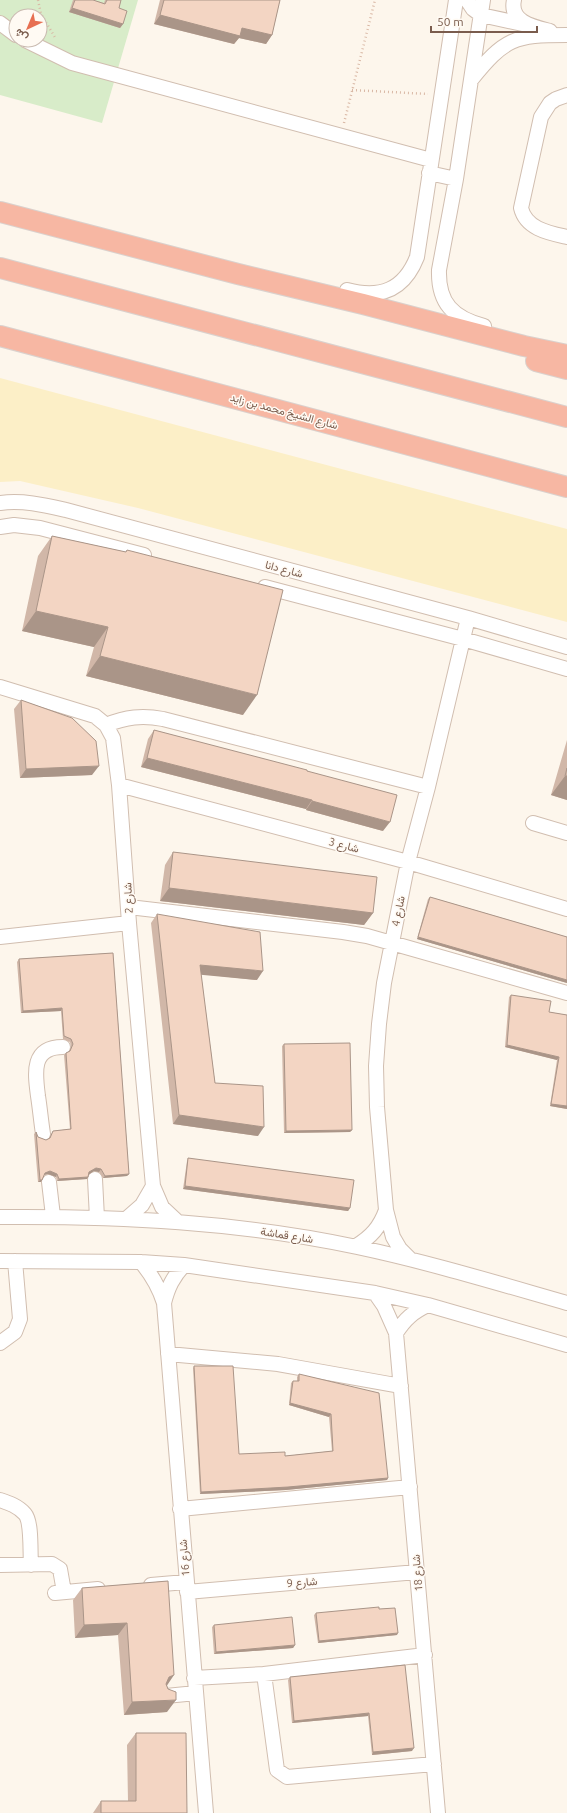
<svg xmlns="http://www.w3.org/2000/svg" width="567" height="1813" font-family="Ubuntu,Vazirmatn,sans-serif">
  <rect width="100%" height="100%" fill="#fdf6ec"/>
  <path fill="#d8ecc9" fill-rule="evenodd" d="M0,0H138L102,123L0,95ZM16,16H40V40H16Z"/>
  <path fill="#fcefc7" d="M0,378L567,529V622L138,508L20,481L0,482Z"/>
  <g fill="none" stroke-linecap="round" stroke-linejoin="round">
    <g stroke="#d1beb0" stroke-width="16">
      <path id="minor" d="M467,0L473,9L481,15L527,25
        M483,0L456,179L439,270C438,303 453,318 484,326
        M514,0C509,22 534,27 550,31
        M0,23L16,35
        M25,40L72,63L431,160
        M471,80C505,38 514,35 567,35
        M567,95L556,99L550,103L541,117L521,208C526,229 549,233 567,237
        M429,173L456,179
        M347,290C380,299 404,290 417,257L456,0
        M0,503C23,500 44,505 66,510L468,618L567,647
        M0,527L14,525L40,528L144,555
        M265,587L463,639L567,669
        M0,687L95,716L106,725L113,738L119,785L129,923L153,1186L162,1207L178,1222
        M106,725C126,717 142,715 163,719L428,787
        M119,785L408,862L567,909
        M533,823L567,833
        M129,907L343,932L367,936L567,993
        M0,937L129,923
        M43,1134C41,1121 40,1109 38,1096C35,1073 31,1047 63,1047
        M95,1179L97,1218
        M49,1182L53,1216
        M0,1217C119,1216 240,1222 357,1247C428,1262 497,1283 567,1303
        M126,1219L142,1205L153,1186
        M356,1246C371,1237 380,1227 386,1210
        M410,1259L400,1249L393,1237L386,1210L377,1107L376,1066L379,1024L384,983L408,862L428,787L468,618
        M0,1261L141,1262L184,1265L375,1293L428,1305L567,1345
        M141,1262C152,1275 159,1287 164,1303L206,1813
        M375,1293L384,1306L396,1333L438,1813
        M164,1303C168,1287 173,1277 184,1265
        M396,1333C405,1319 413,1312 428,1305
        M0,1343L15,1332L20,1319L15,1261
        M168,1354L278,1364L401,1386
        M0,1500C9,1503 18,1506 25,1514C32,1522 30,1553 31,1565
        M180,1509L410,1487
        M0,1565L52,1564L60,1569L64,1592
        M151,1585L186,1582
        M187,1592L417,1572
        M55,1593L98,1589
        M264,1674L277,1770L287,1777L434,1764
        M194,1678L264,1674L425,1655
        M166,1696L196,1693"/>
    </g>
    <g stroke="#dad1cd" stroke-width="22">
      <path id="highway" d="M0,212L238,274L363,304L524,346L567,355
        M0,268L567,417
        M0,336L567,487
        M536,361L567,369"/>
    </g>
    <path stroke="#d9b8a5" stroke-width="2.5" stroke-dasharray="1 3" stroke-linecap="butt" d="M38,0L41,14L56,39
      M352,90L428,94
      M344,123L375,0"/>
    <use href="#minor" stroke="#fff" stroke-width="14"/>
    <use href="#highway" stroke="#f7b7a3" stroke-width="20"/>
  </g>
  <path fill="#d1b7a8" d="M73,0H93L104,3L105,0H121L119,8L123,24L120,28L69,12Z
    M160,0H280L272,35L266,44L239,38L234,44L154,24Z
    M52,536L126,552L127,550L243,715L86,676L94,647L22,631L38,556Z
    M21,700L92,775L20,778L14,709Z
    M154,730L307,771L383,831L306,810V809L141,767L148,739Z
    M567,740V800L551,795Z
    M173,852L373,913L364,925L160,901L165,865Z
    M430,897L567,937V983L417,939L428,899Z
    M157,914L257,980L201,974L215,1083L258,1136L173,1124L151,923Z
    M113,953L129,1174L127,1176L103,1178L99,1172L94,1171L89,1174L88,1177L87,1179L57,1181L56,1177L48,1174L44,1175L41,1182H38L34,1134L36,1132L38,1137L46,1140L49,1138L53,1131L70,1129L64,1055L66,1053L69,1052L71,1046L70,1042L63,1039L61,1011L21,1013L17,962L19,959Z
    M511,995L549,1012L567,1015V1109L550,1106L557,1060L505,1047L509,997Z
    M284,1044L352,1130L350,1132L284,1133L282,1046Z
    M188,1158L350,1208L348,1211L183,1189L187,1161Z
    M194,1366L239,1454L285,1456L332,1451L329,1417L289,1405L291,1383L293,1381H297V1377L299,1374L388,1478L387,1480L286,1490L200,1494L193,1368Z
    M168,1581L167,1686L168,1689L167,1712L124,1715L118,1635L75,1638L73,1600L82,1588Z
    M316,1613L397,1635L318,1643L314,1615Z
    M214,1625L295,1645L293,1648L214,1654L212,1627Z
    M405,1665L412,1751L372,1755L368,1716L292,1723L288,1680L290,1677Z
    M136,1733L187,1813H93L101,1801H128L127,1745Z"/>
  <path fill="#aa9588" d="M72,8L123,24L120,28L69,12Z
    M160,15L242,28L272,35L266,44L239,38L234,44L154,24Z
    M36,611L108,627L94,647L22,631Z
    M100,656L257,695L243,715L86,676Z
    M147,758L312,800L306,809L141,767Z
    M99,766L92,775L20,778L26,769Z
    M565,776H567V800L551,795Z
    M312,801L390,822L383,831L306,810Z
    M169,888L373,913L364,925L160,901Z
    M418,937L567,980V983L417,939Z
    M200,965L263,971L257,980L193,974Z
    M62,1008L61,1011L21,1013L23,1011Z
    M507,1045L559,1057L557,1060L505,1047Z
    M551,1104L567,1106V1109L550,1106Z
    M179,1115L264,1127L258,1136L173,1124Z
    M352,1130L350,1132L284,1133L286,1131Z
    M96,1168L101,1169L99,1172L94,1171L88,1175L89,1172Z
    M50,1171L57,1174L56,1177L48,1174L44,1175L45,1173Z
    M129,1174L127,1176L103,1178L105,1176Z
    M88,1177L87,1179L57,1181L59,1179Z
    M40,1180H42L41,1182H38Z
    M185,1186L350,1208L348,1211L183,1189Z
    M290,1403L331,1414L329,1417L289,1405Z
    M388,1478L387,1480L286,1490L200,1494L201,1492Z
    M127,1623L118,1635L75,1638L84,1625Z
    M398,1633L397,1635L318,1643L319,1641Z
    M295,1645L293,1648L214,1654L216,1652Z
    M174,1675L166,1687L161,1689L169,1677Z
    M176,1700L167,1712L124,1715L132,1702Z
    M369,1713L368,1716L292,1723L294,1721Z
    M414,1748L412,1751L372,1755L373,1752Z"/>
  <path fill="#f3d5c3" stroke="#aa9588" d="M75,0H93L105,4L107,0H121L119,8L127,11L123,24L72,8Z
    M164,0H280L272,35L242,28L240,36L160,15Z
    M52,536L126,552L127,550L283,590L257,695L100,656L108,627L36,611Z
    M21,700L72,718L96,741L99,766L26,769Z
    M154,730L307,770V771L397,795L390,822L312,801V800L147,758Z
    M567,768V776H565Z
    M173,852L377,877L373,913L169,888Z
    M430,897L567,937V980L418,937Z
    M157,914L260,932L263,971L200,965L215,1083L263,1086L264,1127L179,1115Z
    M113,953L129,1174L105,1176L101,1169L96,1168L89,1172L88,1177L59,1179L57,1174L50,1171L45,1173L42,1180H40L36,1132L38,1137L46,1140L50,1138L53,1131L71,1129L66,1053L70,1051L73,1044L71,1039L64,1036L62,1008L23,1011L19,959Z
    M511,995L551,1001L549,1012L567,1015V1106L551,1104L559,1057L507,1045Z
    M350,1043L352,1130L286,1131L284,1044Z
    M188,1158L354,1180L350,1208L185,1186Z
    M194,1366H233L239,1454L285,1452V1456L333,1451L331,1414L290,1403L293,1381H299V1374L379,1393L388,1478L288,1487L201,1492Z
    M168,1581L174,1675L169,1677L166,1684L168,1689L176,1692V1700L132,1702L127,1623L84,1625L82,1588Z
    M379,1607V1609L395,1608L398,1633L319,1641L316,1613Z
    M292,1617L295,1645L216,1652L214,1625Z
    M405,1665L414,1748L373,1752L369,1713L294,1721L290,1677Z
    M136,1733H186L187,1813H101V1801H136Z"/>
  <g text-anchor="middle" dominant-baseline="central" stroke-width="3" stroke-linejoin="round" paint-order="stroke">
    <g font-size="11" fill="#7a5c4d" stroke="#fffaf3">
      <text transform="translate(284 411) rotate(15)">شارع الشيخ محمد بن زايد</text>
      <text transform="translate(284 569) rotate(15)">شارع دانا</text>
      <text transform="translate(344 845) rotate(15)">شارع 3</text>
      <text transform="translate(128 898) rotate(-93)">شارع 2</text>
      <text transform="translate(398 911) rotate(-79)">شارع 4</text>
      <text transform="translate(287 1235) rotate(9)">شارع قماشة</text>
      <text transform="translate(184 1558) rotate(-95)">شارع 16</text>
      <text transform="translate(417 1573) rotate(-95)">شارع 18</text>
      <text transform="translate(302 1582) rotate(-5)">شارع 9</text>
    </g>
  </g>
  <g transform="translate(28 28) rotate(224)"><circle r="19" fill="#fffaf3" stroke="#cabbb1"/>
  <path d="M0-3L7 15L0 10L-7 15Z" fill="#e76f51"/>
  <text y="-6" font-size="11" font-weight="bold" text-anchor="middle" fill="#7a5c4d">ش</text>
  </g>
  <path d="M431 26v6h106v-6" fill="none" stroke="#7a5c4d" stroke-width="2"/>
  <text x="437" y="26" font-size="12" fill="#7a5c4d" stroke="#fffaf3" stroke-width="3" paint-order="stroke">50 m</text>
</svg>
